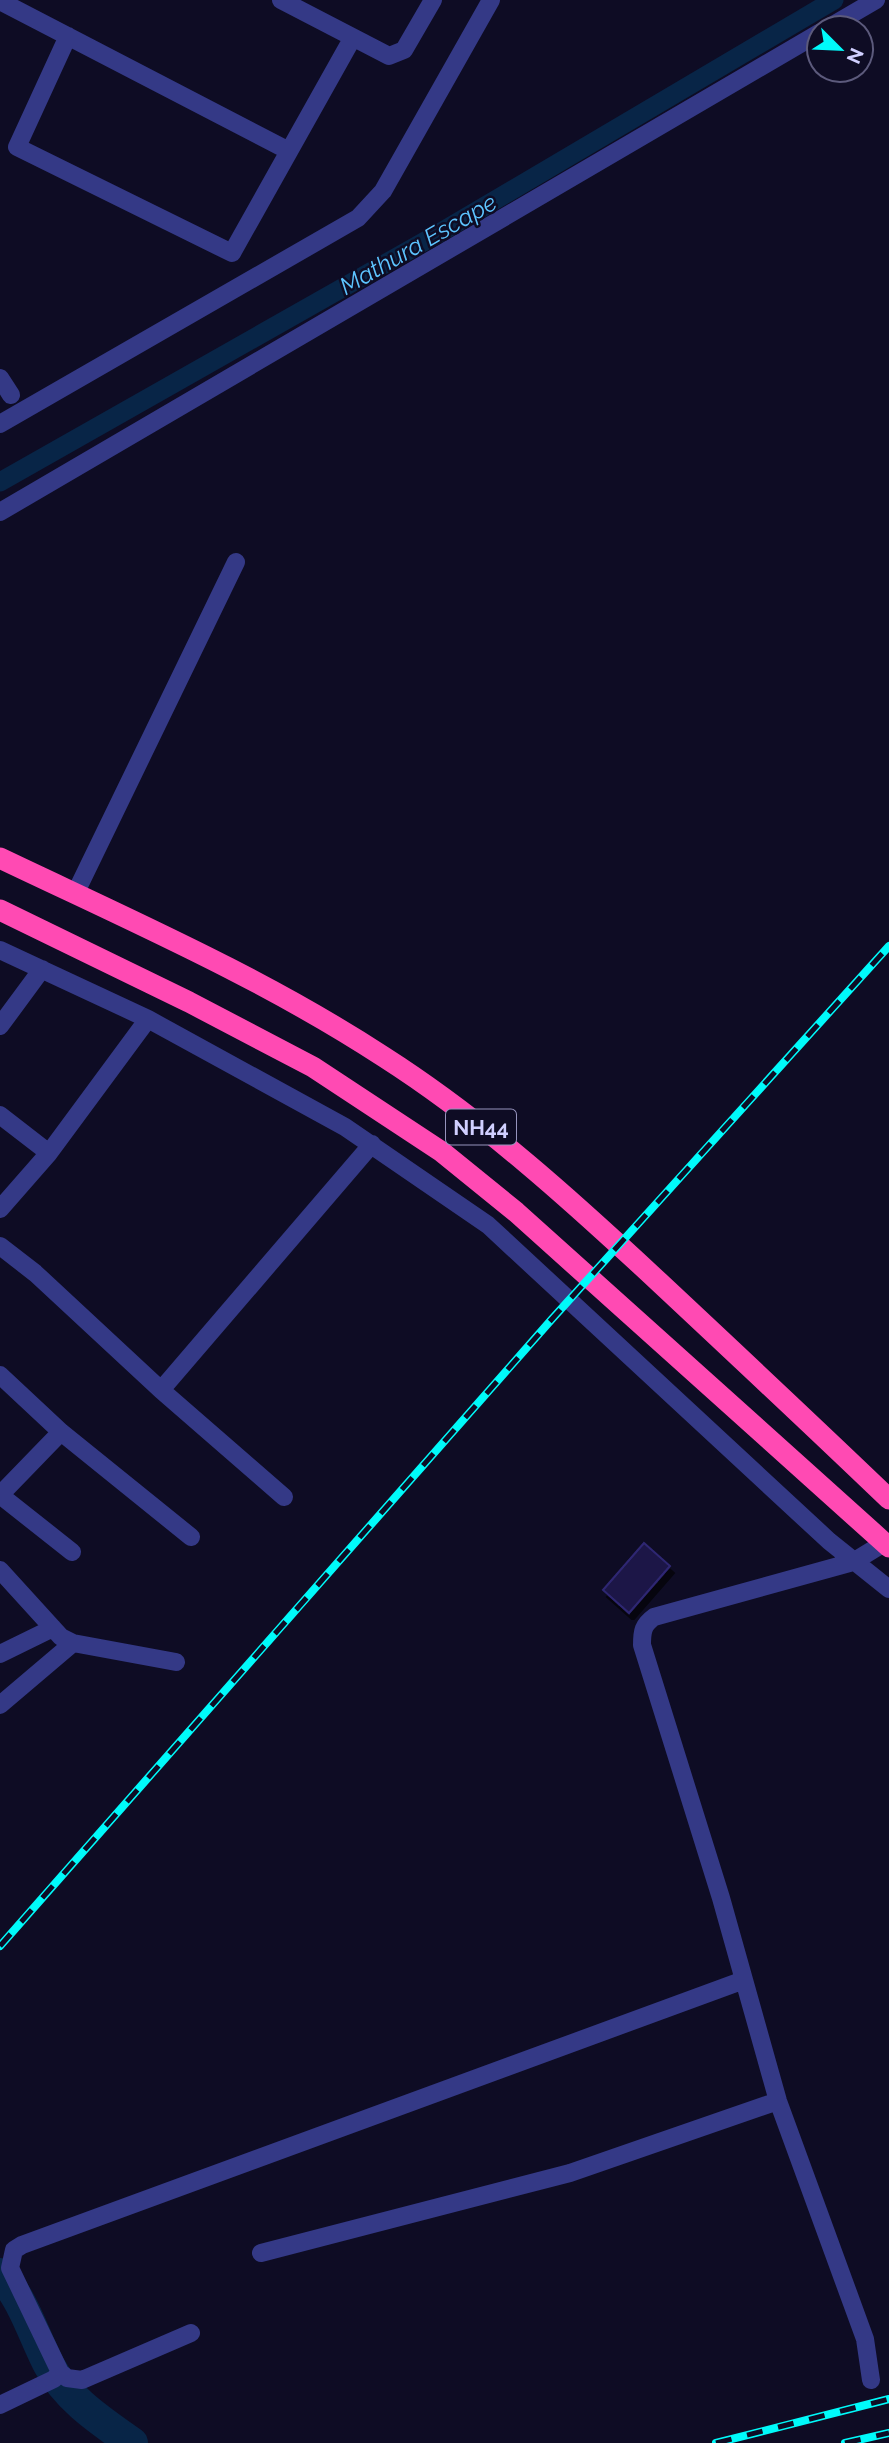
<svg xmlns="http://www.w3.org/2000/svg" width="889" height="2443" font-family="Raleway,sans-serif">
  <defs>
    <filter id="shadow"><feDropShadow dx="4" dy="7" stdDeviation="0" flood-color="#0009"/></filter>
  </defs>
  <rect width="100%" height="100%" fill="#0e0c24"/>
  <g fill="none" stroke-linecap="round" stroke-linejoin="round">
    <path stroke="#082547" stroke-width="19" d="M0,482L441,232L834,0"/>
    <path stroke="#082547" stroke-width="32" d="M0,2274C24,2300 33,2334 49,2365C67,2399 101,2421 132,2443"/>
  </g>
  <path fill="#1c1746" stroke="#2f2873" stroke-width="2" filter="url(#shadow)" d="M644,1543L670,1566L629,1613L603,1590Z"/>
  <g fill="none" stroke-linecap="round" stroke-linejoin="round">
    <path stroke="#343986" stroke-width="18" d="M281,0L389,56L404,50L433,0
      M0,1L289,151
      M828,28L876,0
      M68,36L17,147L232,253L352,39
      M0,378L11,395
      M0,424L358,218L383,191L491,0
      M0,512L819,33
      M75,894L236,562
      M0,950L148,1019L345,1127L488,1225L829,1541L889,1589
      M0,1026L42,969
      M0,1115L49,1153
      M0,1209L49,1153L148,1019
      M0,1246L35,1273L161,1390L284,1497
      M0,1375L61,1432L191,1537
      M161,1390L372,1144
      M0,1495L72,1552
      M0,1495L61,1432
      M0,1570L61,1637L73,1643L176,1662
      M0,1654L53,1628
      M0,1705L73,1643
      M261,2253L570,2173L778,2101
      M60,2372L67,2378L82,2380L191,2333
      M871,2380L865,2339L778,2101L721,1898L642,1645C642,1631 643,1625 654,1617L853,1562L884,1543
      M0,2405L54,2379L60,2372L10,2268L14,2250L22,2245L744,1980"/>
    <path stroke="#ff4ab3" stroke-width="21" d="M0,858C130,920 263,978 384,1057C484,1121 572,1201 659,1282C736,1354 813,1426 889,1499
      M0,910L189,1002L313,1067L442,1152L516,1212L889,1547"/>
    <g stroke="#00fafa" stroke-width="8">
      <path id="rail" d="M0,1946L552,1319L889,946
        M716,2443L889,2399
        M845,2443L889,2433"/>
    </g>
    <use href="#rail" stroke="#0e0c24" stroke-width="5" stroke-dasharray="16" stroke-linecap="butt"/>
  </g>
  <g text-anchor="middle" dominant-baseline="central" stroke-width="5" stroke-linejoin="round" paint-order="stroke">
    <rect fill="#0e0c24" stroke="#9694bd" stroke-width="2" x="446" y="1109.5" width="70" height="35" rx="5"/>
    <g font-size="21" font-weight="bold" fill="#d0cfff">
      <text x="481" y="1127">NH44</text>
    </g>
    <g font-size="24" font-style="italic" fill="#5dc4ff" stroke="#0e0c24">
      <text transform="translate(418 244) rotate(-30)">Mathura Escape</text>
    </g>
  </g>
  <g transform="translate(840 49) rotate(114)"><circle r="33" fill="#0e0c24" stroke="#5c5a7c" stroke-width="2"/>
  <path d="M0-5L12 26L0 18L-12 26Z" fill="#00fafa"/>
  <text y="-10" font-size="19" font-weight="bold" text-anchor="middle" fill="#d0cfff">N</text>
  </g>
</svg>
